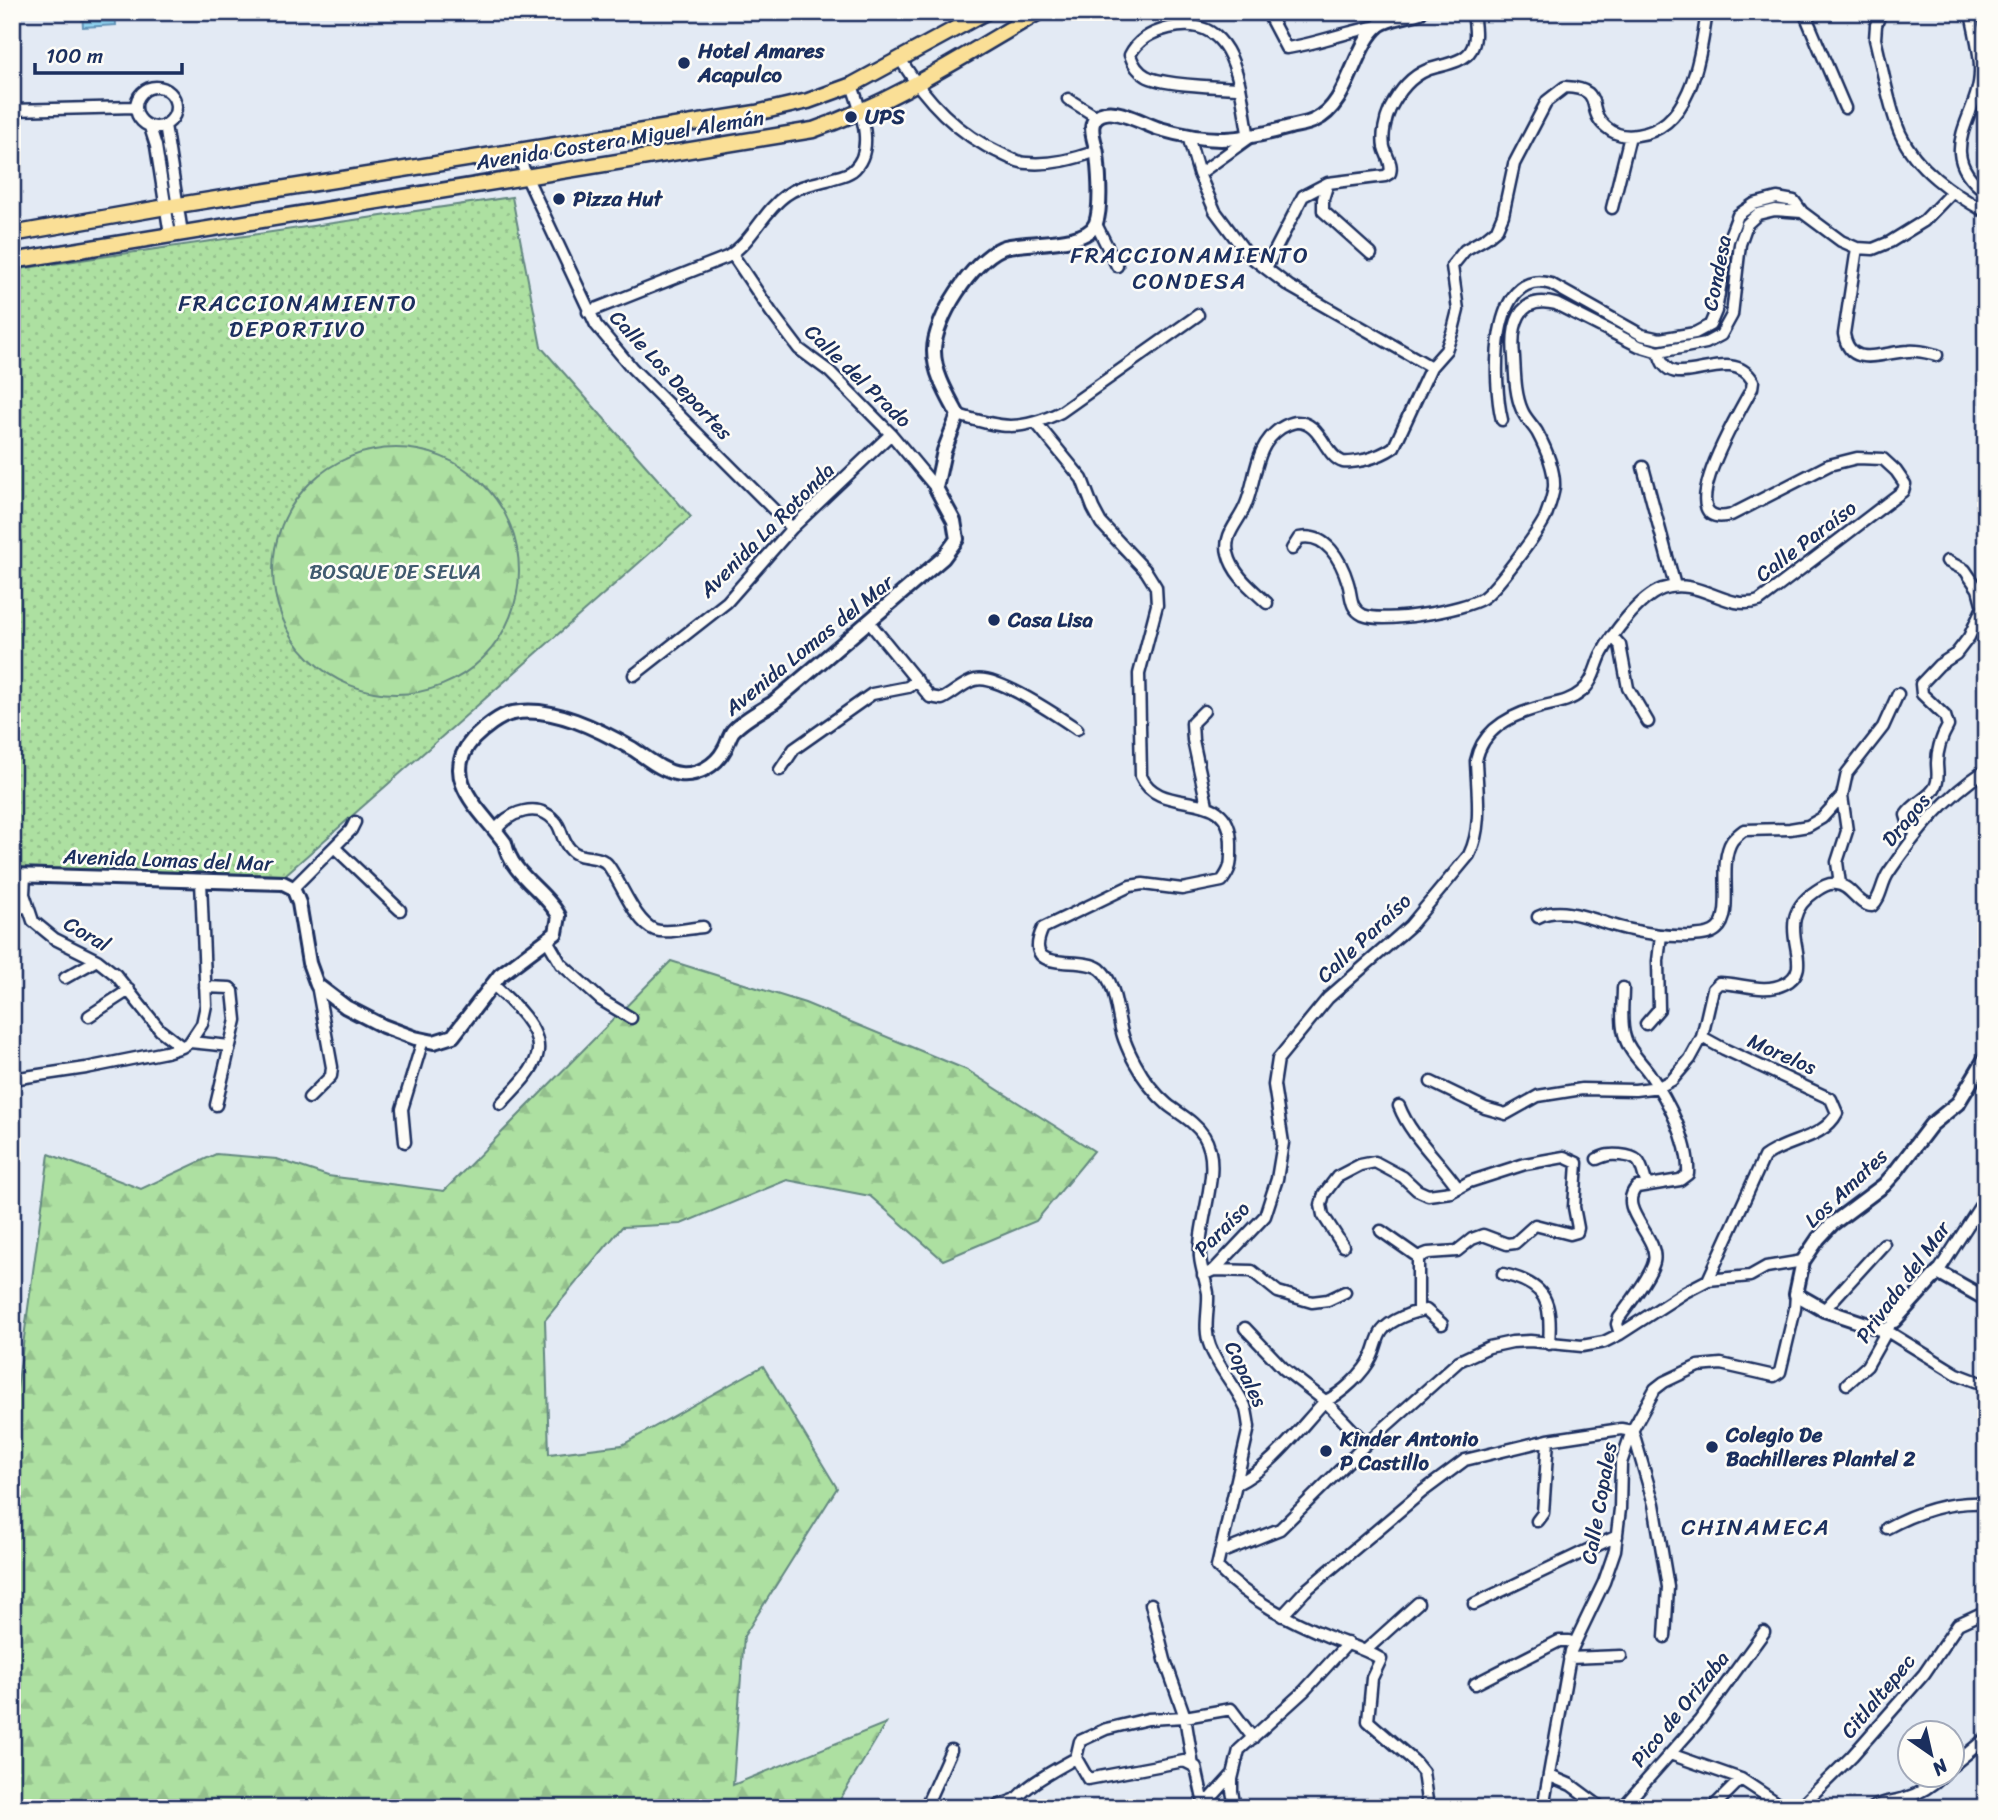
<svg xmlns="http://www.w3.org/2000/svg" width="1998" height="1820" font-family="Sriracha,sans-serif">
  <defs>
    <pattern id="green-dots" width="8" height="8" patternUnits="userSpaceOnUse" patternTransform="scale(1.75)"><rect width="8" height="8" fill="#ade0a1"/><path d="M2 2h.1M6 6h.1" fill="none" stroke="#94c08d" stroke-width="1.8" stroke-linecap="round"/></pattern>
    <pattern id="forest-firs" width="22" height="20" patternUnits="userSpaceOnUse" patternTransform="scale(1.75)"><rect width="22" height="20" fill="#ade0a1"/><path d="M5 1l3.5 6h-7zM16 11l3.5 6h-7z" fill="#94c08d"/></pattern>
    <pattern id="water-rules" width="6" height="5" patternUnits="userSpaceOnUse" patternTransform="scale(1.75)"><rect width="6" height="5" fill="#91d5f2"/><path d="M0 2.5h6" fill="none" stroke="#7cb7d2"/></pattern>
  </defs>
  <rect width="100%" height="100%" fill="#e3eaf4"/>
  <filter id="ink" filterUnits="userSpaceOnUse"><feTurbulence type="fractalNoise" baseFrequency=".0143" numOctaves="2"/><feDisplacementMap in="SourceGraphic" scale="14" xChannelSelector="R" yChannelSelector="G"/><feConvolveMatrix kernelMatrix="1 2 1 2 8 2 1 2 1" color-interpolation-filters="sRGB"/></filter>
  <g filter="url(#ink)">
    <path fill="url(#green-dots)" stroke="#648880" stroke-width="2" d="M512,197L541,347L691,517L285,875L12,867V270Z"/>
    <path fill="url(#forest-firs)" stroke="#648880" stroke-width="2" d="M273 571a123 123 0 1 1 246 0a123 123 0 1 1-246 0Z
      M671,961L805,1003L967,1070L1094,1151L1036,1221L943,1260L870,1196L787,1180L681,1224L622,1227L545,1320L549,1454L622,1445L763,1366L837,1488L744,1636L733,1785L886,1723L835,1808H12V1426L49,1154L141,1189L216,1154L277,1159L328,1176L444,1191Z"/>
    <path fill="url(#water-rules)" stroke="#6293b7" stroke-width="2" d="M82,12H115L116,25L83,27Z"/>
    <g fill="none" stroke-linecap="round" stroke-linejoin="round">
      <g stroke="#1b2f5e" stroke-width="15">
        <path id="minor" d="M1267,12L1286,48C1317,44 1347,31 1379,26
          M1804,12L1845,108
          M1881,12L1876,25L1875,39C1882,66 1889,108 1900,133C1916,169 1952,193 1986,212
          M1971,12C1974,32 1981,52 1980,72C1980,116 1931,152 1986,192
          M900,59C926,100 957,134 1002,154C1010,158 1019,163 1027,163C1052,165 1074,159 1097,151
          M136 107a20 20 0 1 1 40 0a20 20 0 1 1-40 0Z
          M1068,99L1097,117
          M12,110L135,107
          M165,125L182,233
          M150,127L156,146L170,235
          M1188,136L1199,174L1215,211L1247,254L1289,286L1431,367
          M517,151L527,178L596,325L632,368L792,528
          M1199,174L1249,138C1240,91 1238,11 1169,28C1152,32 1138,39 1130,55C1133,64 1137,71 1146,76C1160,85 1220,87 1239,88
          M1328,183L1323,199V211L1371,254
          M1612,208L1630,136
          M1096,224L1117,266
          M1857,248L1844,334C1850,371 1885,351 1909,351C1918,350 1928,353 1937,355
          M732,254L771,312L799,349L830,372L891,434L936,488
          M1266,268L1303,196L1328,183L1385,176L1390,173C1393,163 1386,156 1384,147C1382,135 1385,120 1390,109C1398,93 1410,77 1427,70C1440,65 1464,63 1471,50C1478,39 1474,24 1473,12
          M588,312L727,257C752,242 763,211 786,195C798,186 813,184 827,180C835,177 845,176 852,171C877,151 860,109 852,85
          M958,415C1001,428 1020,432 1061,412L1198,315
          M1502,420C1493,384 1489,267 1551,284L1642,335L1660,339L1695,333L1710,325L1716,311L1728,241L1738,215L1754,204L1777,198L1794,201L1802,212
          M1037,424L1082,479L1093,508L1101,523L1146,571L1156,587L1157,605L1139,674L1141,776C1160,820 1232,781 1231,846C1231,863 1232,867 1222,881L1182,889L1143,884L1130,886L1043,928C1020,977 1081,954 1100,969C1118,984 1116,1018 1124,1039C1127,1047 1131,1056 1135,1063C1143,1078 1155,1094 1168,1105C1181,1115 1195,1122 1204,1136C1224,1168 1197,1221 1200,1257C1201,1269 1206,1281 1208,1293C1209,1311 1203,1329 1210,1346C1218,1368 1235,1385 1245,1406C1247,1412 1248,1420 1249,1427L1217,1567C1249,1600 1290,1621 1332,1638C1349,1645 1365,1649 1381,1659L1372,1678L1368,1721L1414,1761L1423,1772L1428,1808
          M1643,467L1675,586
          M1292,549L1299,538C1326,532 1341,560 1348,583C1352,595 1349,608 1363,615C1384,624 1464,610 1483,598C1496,589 1537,534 1545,518C1548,510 1553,496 1554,487C1555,469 1545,447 1537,432C1532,424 1525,418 1522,410C1515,394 1515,374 1514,357C1511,327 1517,294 1556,304L1639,346L1659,352L1706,343L1721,335L1732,315L1740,244L1747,224L1758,214L1775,210L1802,212L1841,241L1857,248L1873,249L1890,242L1924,221L1952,192
          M1267,603C1252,589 1233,575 1228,553C1223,534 1240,521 1246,504C1257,477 1254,446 1281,428C1286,425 1290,423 1296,422C1321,421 1325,457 1343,462C1349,463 1358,461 1364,460C1376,457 1384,454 1394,447L1431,367L1446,350L1453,330L1458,310L1452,266L1465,250L1486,238L1497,229L1503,215L1514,164L1547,101L1565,87C1607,89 1584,109 1606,127C1615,135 1626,137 1637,135C1692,128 1700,56 1707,12
          M869,622L930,697L942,699C953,694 963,683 975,680C996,674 1058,716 1077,729
          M1612,636L1620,645L1628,688L1648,722
          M634,675L727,602L792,528L891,434
          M1204,711L1192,723L1193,740L1207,805
          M780,770L794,749L872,694L908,687L917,680
          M496,830C509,812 538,801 555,821C562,828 561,840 570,849C580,861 599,853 608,865C621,882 635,923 655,930C668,934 689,928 703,927
          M1915,833L1909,825L1906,815C1915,801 1931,798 1936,785C1939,778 1937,770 1937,763C1937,749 1941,738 1948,726L1945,716L1922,694L1921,684L1939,665L1956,654L1969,637L1983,607L1978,589L1965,570L1947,561
          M334,847L400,910
          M25,875L24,894L33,921L55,939L97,960L116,975L160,1030L182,1047
          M1840,884L1837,862L1847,831L1842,796
          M293,888L351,830L355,822
          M12,908L27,907
          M1538,917C1565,903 1601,924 1627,929C1648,934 1671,937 1692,936C1700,935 1711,935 1717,929C1735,914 1717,864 1732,841C1735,837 1740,833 1744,830L1790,829L1808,826L1822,818L1842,796L1847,773L1883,727L1898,694
          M547,940L561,964L601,1000L631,1018
          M65,978L97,960
          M492,984C509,999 545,1030 537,1056C532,1074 513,1090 501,1104
          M205,987L230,988L233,991L236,1020L216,1105
          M89,1016L129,990
          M1646,1024L1659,1009L1658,961L1661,935
          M1702,1037L1724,1049L1831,1099L1837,1113C1823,1140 1787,1139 1764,1157L1708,1280
          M190,1042L230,1046
          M12,1079L86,1068L166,1052L182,1047L190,1042L202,1024L206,1005L201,881
          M1431,1082L1485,1108L1506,1114L1538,1096L1582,1089L1635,1090L1659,1087L1672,1080L1690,1059L1702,1037L1713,989L1719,983C1741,983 1764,994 1784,984C1822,966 1766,924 1816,891C1822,887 1828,883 1836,884C1851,885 1857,905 1872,906C1882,897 1881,883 1889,872C1916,832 1945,797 1986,770
          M309,1098L331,1076L332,1067L317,985
          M1399,1106C1411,1137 1439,1160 1458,1188
          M405,1142L402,1109L423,1040
          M1597,1159C1606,1155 1610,1154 1620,1155C1643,1157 1640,1165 1647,1185
          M1381,1231L1418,1257
          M1343,1246L1323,1215L1321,1205L1324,1194L1337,1177L1360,1165L1375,1162L1403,1177L1417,1190L1428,1195L1451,1192L1469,1182L1525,1164L1564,1157L1577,1163L1574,1207L1578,1228L1577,1232L1570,1234L1535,1225L1515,1243L1507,1244L1483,1235L1472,1239L1457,1251L1428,1253L1418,1257
          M1215,1270L1252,1271L1278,1292L1312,1302L1328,1300L1345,1292
          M1938,1272L1986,1197
          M1503,1274C1547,1284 1552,1302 1549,1344
          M1203,1275L1214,1270L1265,1216L1277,1179L1283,1143L1274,1085L1278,1059L1328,998L1410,926L1469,855C1483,827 1477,792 1476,761C1482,730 1509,716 1537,708C1553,703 1568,703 1581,692C1593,683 1595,668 1601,655C1612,634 1639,598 1662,589C1699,576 1726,612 1759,601L1903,491L1905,484L1896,471L1883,459L1857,458L1829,465L1731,515C1666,531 1743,406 1752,388L1753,381C1729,340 1668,401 1659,352
          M1824,1310L1884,1244
          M1418,1311V1257
          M1245,1328L1284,1369L1325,1401L1366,1444
          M1887,1331L1957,1374L1986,1385
          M1620,1334L1617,1324L1619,1318C1628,1306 1651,1275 1654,1262C1660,1237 1615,1208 1637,1187L1680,1180L1688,1174C1690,1142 1667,1099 1649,1073C1641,1062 1628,1050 1625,1037C1620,1023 1623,1003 1623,988
          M1847,1384L1867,1366L1889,1327
          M1633,1432L1654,1504L1668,1587L1665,1637
          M1235,1485C1272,1467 1297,1431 1325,1401C1342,1394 1364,1373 1372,1356C1376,1348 1377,1338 1382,1331C1390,1320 1414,1311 1426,1310L1442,1324
          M1537,1521L1543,1513L1548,1440
          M1887,1528C1918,1511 1950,1501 1986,1503
          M1220,1553L1280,1529L1366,1444L1459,1361L1489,1347L1512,1342L1530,1341L1582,1346L1604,1342L1620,1334L1685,1292L1708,1280L1750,1276L1766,1267L1803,1261
          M1151,1604L1165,1660L1185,1717L1193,1766
          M1474,1604L1617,1536
          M1282,1616L1305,1591L1422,1492L1465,1460L1548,1440L1621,1429L1632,1431
          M1366,1650L1418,1603
          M1569,1658L1621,1656
          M1475,1684L1559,1641H1569L1574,1644
          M1670,1754L1741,1779L1785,1808
          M1952,1766L1986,1738
          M1550,1776L1571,1785L1602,1808
          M1204,1804L1196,1767L1184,1761L1088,1779L1076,1758L1080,1741L1106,1729L1148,1719L1185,1717L1231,1709L1253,1738
          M1203,1807L1233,1774
          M925,1808L951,1750
          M993,1808L1014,1800
          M1009,1808C1024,1785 1053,1771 1076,1758
          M1235,1808L1232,1791V1779L1239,1750L1304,1691L1348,1643
          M1543,1808L1571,1651L1604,1582L1615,1550L1620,1509L1621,1463L1632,1431L1655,1389L1664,1382L1698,1366L1721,1364L1774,1376L1780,1372L1795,1309L1796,1294
          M1622,1808L1700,1720L1764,1632
          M1712,1808L1741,1779
          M1799,1808L1852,1756L1924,1674L1958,1624L1986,1611
          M1872,1808C1882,1801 1894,1802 1905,1798C1919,1794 1933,1785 1944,1774"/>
      </g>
      <g stroke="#1b2f5e" stroke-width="18">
        <path id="tertiary" d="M1894,1321L1938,1272L1986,1299
          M1887,1331L1824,1310L1796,1294L1803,1261L1818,1239L1832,1224L1884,1185L1893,1175L1931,1125L1958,1103L1986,1057"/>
      </g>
      <g stroke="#1b2f5e" stroke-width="18">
        <path id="secondary" d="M12,875L283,883L293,888L299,903L309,963L317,985L346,1007L383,1026L415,1038L434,1042L453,1036L500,975L556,933L559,916C545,890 511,875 505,843C482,811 438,778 473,739C482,730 500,715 513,713C552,705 600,730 633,749C647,758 663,772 680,774C698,776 716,765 724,750C728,744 729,736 733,731C744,719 760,711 773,703L943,558L957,539L954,521L936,488L944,451L958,415C948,396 934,373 934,351C934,319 972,261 1002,248C1022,240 1086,248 1096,223C1102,205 1099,173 1097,154C1096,144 1090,133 1093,123C1095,117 1100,114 1105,113C1118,109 1147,125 1160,129C1211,144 1240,141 1290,127C1298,125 1308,124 1315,120C1349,105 1353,46 1379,25C1389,18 1408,16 1420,12"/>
      </g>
      <g stroke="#1b2f5e" stroke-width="19">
        <path id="primary" d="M12,234L166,207L756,113L808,101L852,85L986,12
          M12,261L813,130C894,102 965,55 1039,12"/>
      </g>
      <use href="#minor" stroke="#fdfcf7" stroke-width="10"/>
      <use href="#tertiary" stroke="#fdfcf7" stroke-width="12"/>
      <use href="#secondary" stroke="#fdfcf7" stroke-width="12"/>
      <use href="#primary" stroke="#fadf96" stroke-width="14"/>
    </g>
  </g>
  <g fill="#1b2f5e" stroke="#fdfcf7" stroke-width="2.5">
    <circle cx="684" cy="63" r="7"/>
    <circle cx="851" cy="117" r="7"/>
    <circle cx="559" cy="199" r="7"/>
    <circle cx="994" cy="620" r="7"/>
    <circle cx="1712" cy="1447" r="7"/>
    <circle cx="1326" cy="1451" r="7"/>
  </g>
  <g text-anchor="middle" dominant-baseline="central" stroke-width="5" stroke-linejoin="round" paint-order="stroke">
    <g font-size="21" font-weight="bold" fill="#1b2f5e" stroke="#fdfcf7" text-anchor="start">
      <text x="698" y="51">Hotel Amares<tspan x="698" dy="24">Acapulco</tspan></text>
      <text x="865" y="117">UPS</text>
      <text x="573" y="199">Pizza Hut</text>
      <text x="1008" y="620">Casa Lisa</text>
      <text x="1726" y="1435">Colegio De<tspan x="1726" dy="24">Bachilleres Plantel 2</tspan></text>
      <text x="1340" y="1439">Kinder Antonio<tspan x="1340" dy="24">P Castillo</tspan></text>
    </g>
    <g font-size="21" fill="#1b2f5e" stroke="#fdfcf7">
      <text transform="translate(620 140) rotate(-9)">Avenida Costera Miguel Alemán</text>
      <text transform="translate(1717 273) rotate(-79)">Condesa</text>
      <text transform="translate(671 375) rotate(47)">Calle Los Deportes</text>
      <text transform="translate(858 376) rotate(44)">Calle del Prado</text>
      <text transform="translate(767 530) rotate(-45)">Avenida La Rotonda</text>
      <text transform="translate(1806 541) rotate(-37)">Calle Paraíso</text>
      <text transform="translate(809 645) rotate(-39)">Avenida Lomas del Mar</text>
      <text transform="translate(1906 820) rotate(-50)">Dragos</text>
      <text transform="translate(168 860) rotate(2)">Avenida Lomas del Mar</text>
      <text transform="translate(87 934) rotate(30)">Coral</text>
      <text transform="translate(1364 938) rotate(-43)">Calle Paraíso</text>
      <text transform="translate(1782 1054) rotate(24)">Morelos</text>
      <text transform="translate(1846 1188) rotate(-43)">Los Amates</text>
      <text transform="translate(1222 1229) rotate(-45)">Paraíso</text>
      <text transform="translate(1903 1282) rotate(-54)">Privada del Mar</text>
      <text transform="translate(1246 1374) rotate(64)">Copales</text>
      <text transform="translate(1599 1503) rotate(-80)">Calle Copales</text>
      <text transform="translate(1878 1696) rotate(-50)">Citlaltepec</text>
      <text transform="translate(1680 1709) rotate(-51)">Pico de Orizaba</text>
    </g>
    <g font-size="21" fill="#405b6f" stroke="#fdfcf7">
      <text x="395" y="572">BOSQUE DE SELVA</text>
    </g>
    <g font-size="23" letter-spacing="2" fill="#1b2f5e" stroke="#fdfcf7">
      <text x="1190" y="255">FRACCIONAMIENTO<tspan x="1190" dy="26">CONDESA</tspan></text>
      <text x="298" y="303">FRACCIONAMIENTO<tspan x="298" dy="26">DEPORTIVO</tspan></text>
      <text x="1756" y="1527">CHINAMECA</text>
    </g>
  </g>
  <rect width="1998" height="1820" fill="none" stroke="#fdfcf7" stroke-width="42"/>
  <rect x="21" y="21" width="1956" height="1778" fill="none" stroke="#1b2f5e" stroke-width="2.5" filter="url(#ink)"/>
  <g transform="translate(1931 1754) rotate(146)"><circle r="33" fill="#fdfcf7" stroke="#a3aaba" stroke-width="2"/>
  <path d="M0-5L12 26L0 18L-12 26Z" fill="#1b2f5e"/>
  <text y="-10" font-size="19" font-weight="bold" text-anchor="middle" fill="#1b2f5e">N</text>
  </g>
  <path d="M35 63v10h147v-10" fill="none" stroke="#1b2f5e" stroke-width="3.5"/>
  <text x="46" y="63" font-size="21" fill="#1b2f5e" stroke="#fdfcf7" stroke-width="5" paint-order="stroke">100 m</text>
</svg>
